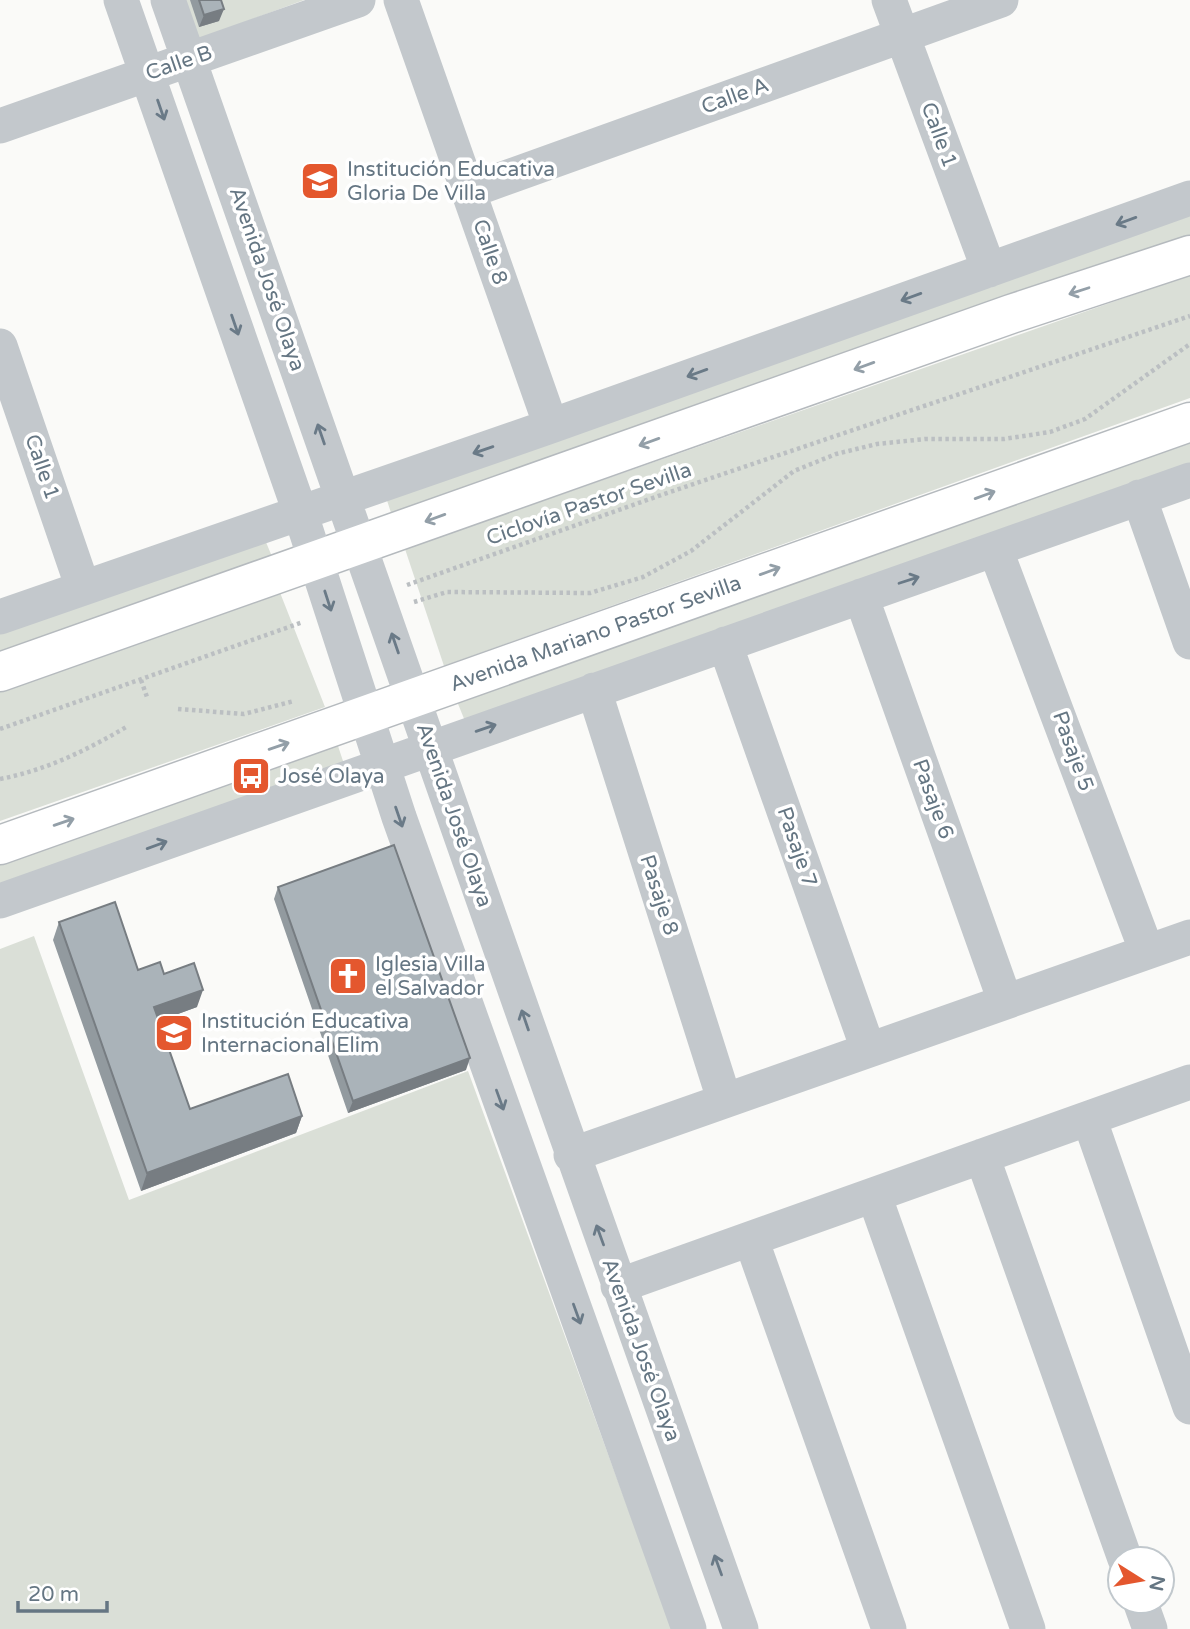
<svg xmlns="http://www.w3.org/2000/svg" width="1190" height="1629" font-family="'Varela Round',sans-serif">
  <rect width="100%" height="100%" fill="#fafaf8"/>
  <path fill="#dadfd7" d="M182,0H304L196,40Z
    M1190,206V235L392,516L384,491Z
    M1190,275V398L444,666L405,549Z
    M1190,436V467L467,726L454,694Z
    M263,535L273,559L0,654V628Z
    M279,590L325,707L0,821V692Z
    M335,737L345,767L0,887V856Z
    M34,936L129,1200L468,1071L672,1629H0V949Z"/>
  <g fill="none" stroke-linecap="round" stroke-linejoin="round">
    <g stroke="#b5babe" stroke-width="41">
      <g id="major">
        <path d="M0,672L1011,314L1190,255"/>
        <path id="s1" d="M0,845L1190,422"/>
      </g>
    </g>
    <path stroke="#bbbfc2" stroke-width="4.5" stroke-dasharray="3.5 3.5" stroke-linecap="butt" d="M407,585L664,494L1190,316
      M414,602L447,592L590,593L643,577L691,551L794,471L836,454L877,444L925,439H1004L1050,432L1085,419L1190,344
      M141,680L147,697
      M178,709L244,714L294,701
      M0,729L303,622
      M0,779C47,770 87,750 128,726"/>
    <path stroke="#c3c8cc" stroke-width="35" d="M121,0L300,512L399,817L689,1629
      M168,0C360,543 547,1087 741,1629
      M401,0L551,426
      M889,0L989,270
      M0,126L358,0
      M469,191L1001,0
      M0,346L83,588
      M1139,497L1190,642
      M996,551L1147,952
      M861,596L1005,1001
      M0,617L551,426L1190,198
      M725,644L868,1049
      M594,690L724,1099
      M0,901L1190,480
      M1089,1118L1190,1407
      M571,1155L1190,937
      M982,1156L1125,1559
      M874,1195L1028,1629
      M751,1239L889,1629
      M618,1286L1190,1082
      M1140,1601L1150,1629"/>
    <use href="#major" stroke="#fff" stroke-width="38"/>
  </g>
  <path fill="#929a9f" d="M190,0H221L219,21L199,27Z
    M278,887L466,1070L348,1113L274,899Z
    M59,922L138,970L164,974L197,1007L159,1021L190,1109L302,1116L296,1133L141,1191L53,940Z"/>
  <path fill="#777d82" d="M224,9L219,21L199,27L204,15Z
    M203,990L197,1007L148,1025L154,1007Z
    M470,1058L466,1070L348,1113L353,1101Z
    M302,1116L296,1133L141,1191L147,1173Z"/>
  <path fill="#aab3b9" stroke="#777d82" stroke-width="2" d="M199,0H221L224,9L204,15Z
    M394,845L470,1058L353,1101L278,887Z
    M115,902L138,970L160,962L164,974L194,963L203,990L154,1007L190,1109L288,1074L302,1116L147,1173L59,922Z"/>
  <defs><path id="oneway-shaft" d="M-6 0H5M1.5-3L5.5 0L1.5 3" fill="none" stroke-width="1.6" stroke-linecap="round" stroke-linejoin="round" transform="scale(1.75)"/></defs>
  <g stroke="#6a7a87">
    <use href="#oneway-shaft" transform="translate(161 110) rotate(71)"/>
    <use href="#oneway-shaft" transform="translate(1126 221) rotate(160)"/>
    <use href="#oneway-shaft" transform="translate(911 297) rotate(160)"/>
    <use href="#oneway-shaft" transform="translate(235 325) rotate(71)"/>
    <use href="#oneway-shaft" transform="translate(697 373) rotate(160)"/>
    <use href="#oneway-shaft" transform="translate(321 434) rotate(-109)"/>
    <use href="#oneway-shaft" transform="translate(483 450) rotate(161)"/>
    <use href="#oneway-shaft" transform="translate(909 580) rotate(-18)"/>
    <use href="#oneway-shaft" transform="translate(328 601) rotate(72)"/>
    <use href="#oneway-shaft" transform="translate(395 643) rotate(-109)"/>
    <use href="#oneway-shaft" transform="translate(486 728) rotate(-19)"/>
    <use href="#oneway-shaft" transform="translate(399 817) rotate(71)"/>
    <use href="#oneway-shaft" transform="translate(157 845) rotate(-20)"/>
    <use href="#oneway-shaft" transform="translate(525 1020) rotate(-109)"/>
    <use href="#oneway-shaft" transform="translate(500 1100) rotate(70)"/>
    <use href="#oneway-shaft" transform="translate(600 1235) rotate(-110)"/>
    <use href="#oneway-shaft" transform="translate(577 1314) rotate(70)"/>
    <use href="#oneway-shaft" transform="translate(718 1565) rotate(-110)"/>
  </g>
  <g stroke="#939fa8">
    <use href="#oneway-shaft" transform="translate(1079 291) rotate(162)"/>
    <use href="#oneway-shaft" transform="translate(864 366) rotate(160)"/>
    <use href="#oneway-shaft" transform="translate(649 442) rotate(160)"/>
    <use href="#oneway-shaft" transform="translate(985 495) rotate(-20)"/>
    <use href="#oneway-shaft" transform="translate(435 518) rotate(160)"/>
    <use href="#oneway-shaft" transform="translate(770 571) rotate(-20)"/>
    <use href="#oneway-shaft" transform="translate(279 746) rotate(-19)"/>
    <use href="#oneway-shaft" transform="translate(64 822) rotate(-19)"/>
  </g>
  <defs>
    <g id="school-square" transform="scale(2.0125)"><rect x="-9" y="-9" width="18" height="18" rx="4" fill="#e4572e" stroke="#fff"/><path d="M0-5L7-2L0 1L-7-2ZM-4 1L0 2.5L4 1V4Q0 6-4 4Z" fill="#fff"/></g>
    <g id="bus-square" transform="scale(2.0125)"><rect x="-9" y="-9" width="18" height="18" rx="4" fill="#e4572e" stroke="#fff"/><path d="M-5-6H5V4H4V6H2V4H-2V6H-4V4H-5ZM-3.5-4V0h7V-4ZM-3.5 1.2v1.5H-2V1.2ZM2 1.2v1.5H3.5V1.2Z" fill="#fff"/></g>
    <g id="church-square" transform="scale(2.0125)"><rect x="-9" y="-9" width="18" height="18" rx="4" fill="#e4572e" stroke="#fff"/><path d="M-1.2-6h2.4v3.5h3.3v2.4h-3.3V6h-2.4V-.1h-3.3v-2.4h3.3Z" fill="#fff"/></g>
  </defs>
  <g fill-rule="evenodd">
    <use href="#school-square" x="320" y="181"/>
    <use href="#bus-square" x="251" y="776"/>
    <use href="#church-square" x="348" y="976"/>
    <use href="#school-square" x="174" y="1033"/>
  </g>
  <g text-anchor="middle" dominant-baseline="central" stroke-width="7" stroke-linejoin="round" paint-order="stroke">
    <g font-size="21" fill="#657683" stroke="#fff">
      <text transform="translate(179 63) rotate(-19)">Calle B</text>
      <text transform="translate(735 96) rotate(-20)">Calle A</text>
      <text transform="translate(939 135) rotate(70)">Calle 1</text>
      <text transform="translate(490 252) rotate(71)">Calle 8</text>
      <text transform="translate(267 279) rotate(71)">Avenida José Olaya</text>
      <text transform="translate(42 467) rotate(71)">Calle 1</text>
      <text transform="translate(589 504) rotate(-19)">Ciclovía Pastor Sevilla</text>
      <text stroke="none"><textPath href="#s1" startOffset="632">Avenida Mariano Pastor Sevilla</textPath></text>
      <text transform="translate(1073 751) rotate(70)">Pasaje 5</text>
      <text transform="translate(933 799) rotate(70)">Pasaje 6</text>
      <text transform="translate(454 815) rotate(71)">Avenida José Olaya</text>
      <text transform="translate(797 847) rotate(71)">Pasaje 7</text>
      <text transform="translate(659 895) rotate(72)">Pasaje 8</text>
      <text transform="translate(641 1350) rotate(70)">Avenida José Olaya</text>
    </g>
    <g font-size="21" fill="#657683" stroke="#fff" text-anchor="start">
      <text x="347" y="169">Institución Educativa<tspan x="347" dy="24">Gloria De Villa</tspan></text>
      <text x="278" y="776">José Olaya</text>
      <text x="375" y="964">Iglesia Villa<tspan x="375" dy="24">el Salvador</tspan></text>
      <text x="201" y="1021">Institución Educativa<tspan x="201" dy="24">Internacional Elim</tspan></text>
    </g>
  </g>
  <g transform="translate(1141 1580) rotate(101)"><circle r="33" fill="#ffffff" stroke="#c1c8cd" stroke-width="2"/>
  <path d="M0-5L12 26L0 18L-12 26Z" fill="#e4572e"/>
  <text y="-10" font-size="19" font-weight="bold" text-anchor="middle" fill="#657683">N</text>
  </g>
  <path d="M18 1601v10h89v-10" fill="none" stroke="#657683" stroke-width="3.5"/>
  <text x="28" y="1601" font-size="21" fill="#657683" stroke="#ffffff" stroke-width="5" paint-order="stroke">20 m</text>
</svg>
